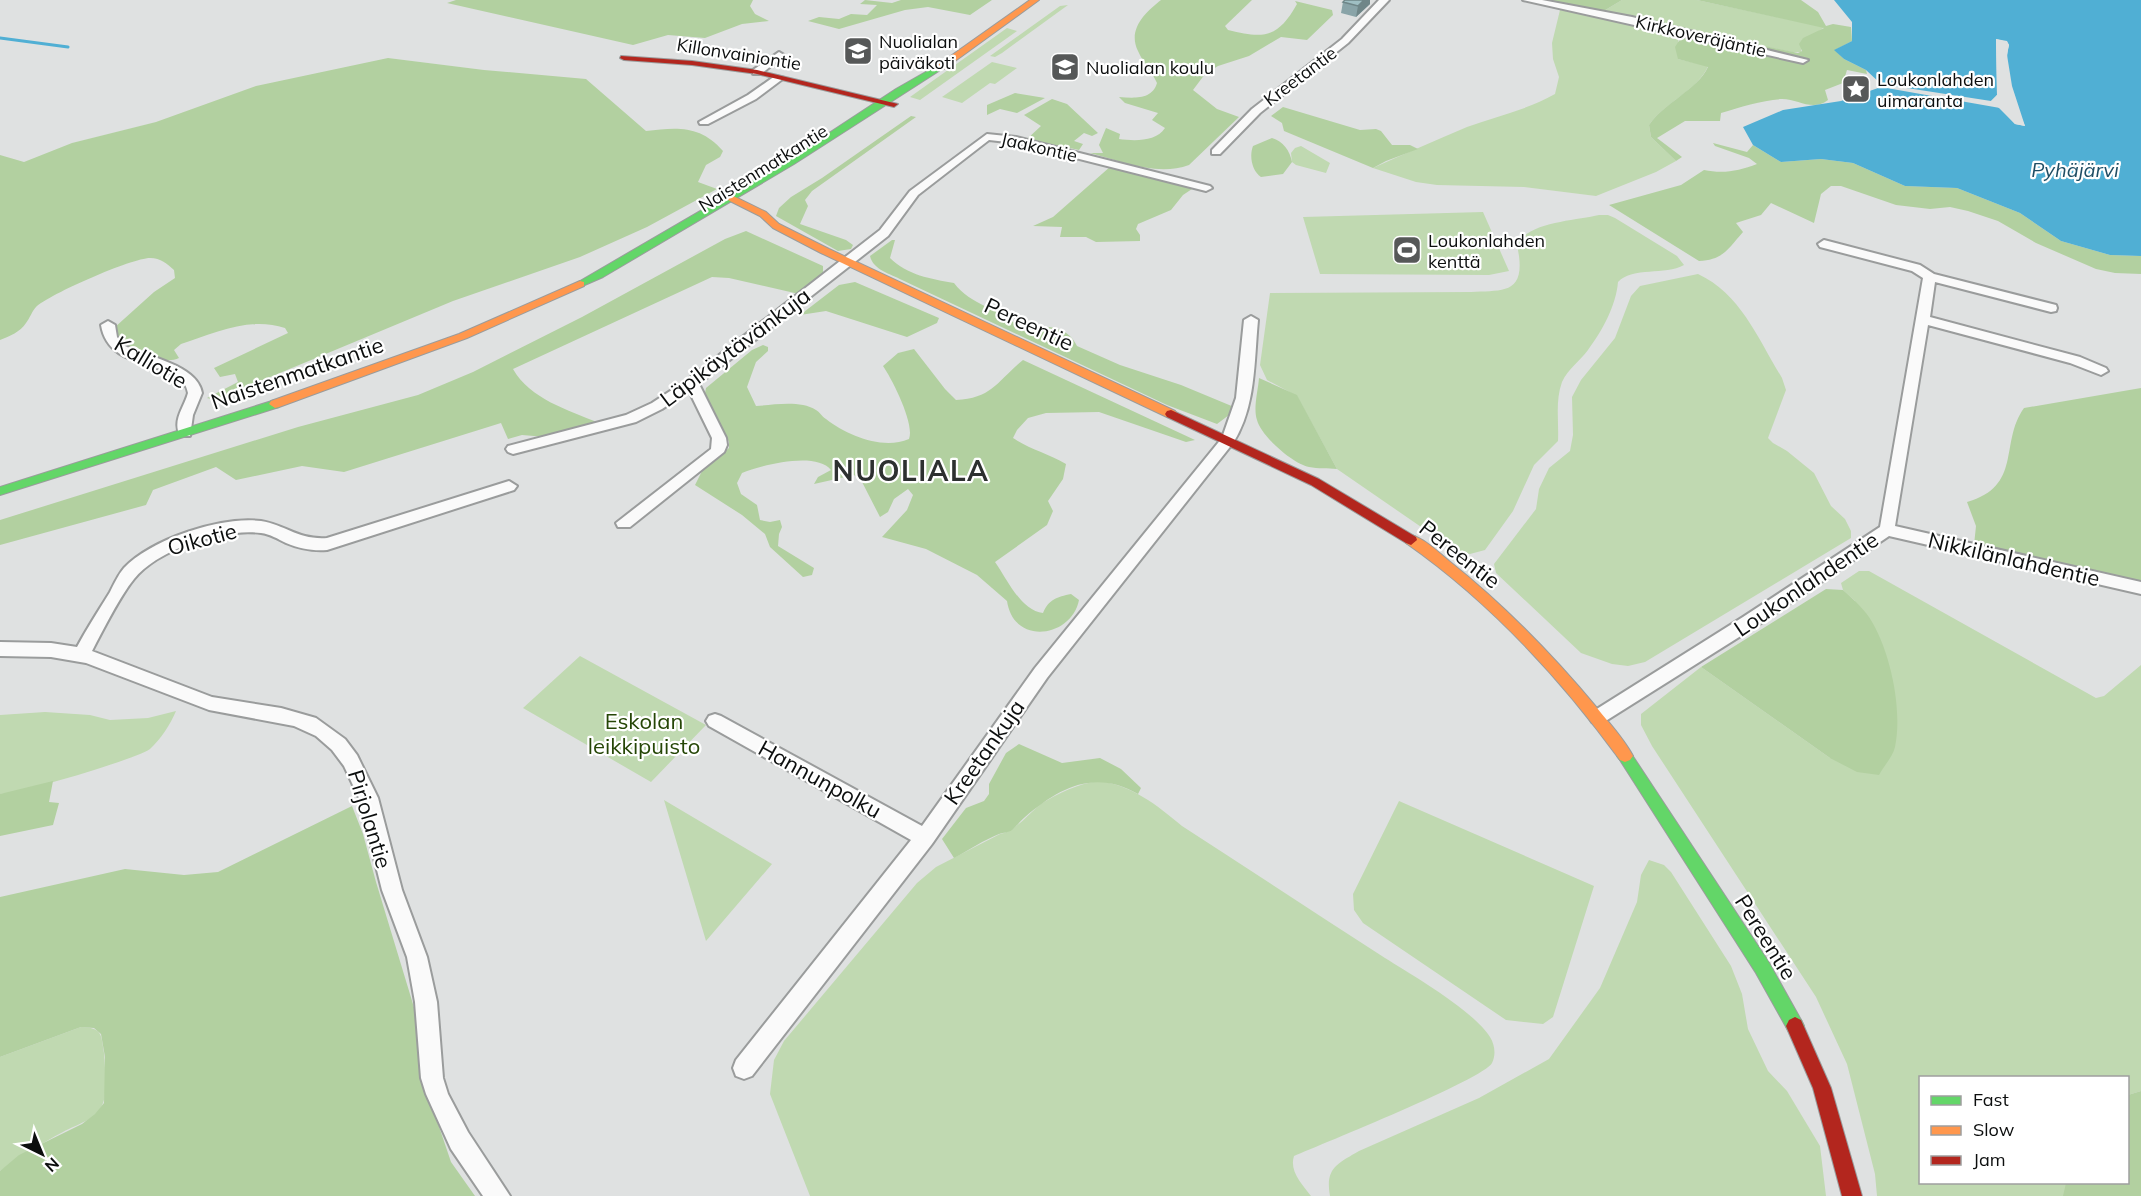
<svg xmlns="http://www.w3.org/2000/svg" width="2141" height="1196" font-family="Mulish,sans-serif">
  <rect width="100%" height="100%" fill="#dfe1e1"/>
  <path fill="#c0d9b1" d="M1622,0H1697L1824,27C1815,35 1802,39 1801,52H1792L1602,12Z
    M1068,5L1002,53L995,57L990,56L1060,6Z
    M1560,10L1632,23L1680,34L1682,36L1678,41V59L1708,66C1699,89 1664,103 1649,125L1651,137L1676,161L1656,172L1596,196L1524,187L1437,185L1416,182L1373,168C1404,154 1436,140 1467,127C1497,116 1527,110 1555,94L1559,77L1553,59L1552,43Z
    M1007,28L1017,31L920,100L910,97Z
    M992,62L1017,68L995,84L990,83L962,103L942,97Z
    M1301,146L1330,163L1326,173L1296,165L1292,162L1291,153L1295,148Z
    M1483,212L1509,271L1489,275L1320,274L1303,217Z
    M1599,215H1608L1615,218L1677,256L1684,265C1665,276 1633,266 1618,282C1616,306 1602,331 1588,350C1580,361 1568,369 1562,382C1555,401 1559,421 1558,441L1534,465L1513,511L1485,550L1470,554L1456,551L1337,469L1297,396L1267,380L1260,365L1270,293L1471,292C1500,290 1524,295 1519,256C1518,249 1516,245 1521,239C1535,222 1578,220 1599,215Z
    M1698,274C1741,294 1758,339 1782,378L1786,390L1768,438L1773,443L1787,451L1814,473L1831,506L1845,519L1851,531V538L1645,662L1628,666L1612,664L1581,653L1496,573L1494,564L1536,509L1539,489L1549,468L1570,451L1573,435L1572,397L1581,380L1615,338L1631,296L1640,286Z
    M1859,571H1869L2096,698L2104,696L2141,665V1091L2128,1095V1078H1920V1182L2067,1183L2064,1196H1877L1875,1174L1847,1064L1816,997L1652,746L1641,725V714L1701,667L1830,758L1855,601L1843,590L1841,583Z
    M580,656L706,725L651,782L523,708Z
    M176,711C170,725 161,739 150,749C134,760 21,793 0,794V715L45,712L90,715L110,720L148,718Z
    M1098,781C1132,785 1157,805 1182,826C1250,870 1317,914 1385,958C1412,975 1474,1011 1490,1037C1495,1045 1496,1055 1492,1063C1484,1079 1322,1144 1294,1156C1289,1171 1302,1184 1311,1196H810L770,1094L774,1060L784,1041L917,883L936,867L1000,834C1016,831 1028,814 1041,804C1058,793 1078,784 1098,781Z
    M664,800L772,864L706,941Z
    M1399,801L1594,886L1553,1017L1543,1024L1506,1020L1363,923L1354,910L1353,894Z
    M1649,860L1664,865L1671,872L1731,966L1742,994L1748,1029L1768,1071L1787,1091L1820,1146L1826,1196H1330C1325,1168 1337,1164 1359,1151L1479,1098L1549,1059L1600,988L1637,902L1641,875Z
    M81,1027C102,1028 101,1033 104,1053C105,1063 107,1095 103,1103C97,1120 77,1124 63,1132C41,1143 21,1158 0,1171V1057Z"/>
  <path fill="#b2d0a0" d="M456,0H753L750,6L755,14L769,21L742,24L705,38L668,35L633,45L447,3Z
    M865,0L892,3L901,0H992L970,15L928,7L905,10L839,29L808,21L819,17L839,19L851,14L867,15L877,5L860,4Z
    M1161,0H1252L1225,26L1228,30C1264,39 1278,38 1297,4L1295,1L1332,10L1333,15L1307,40L1281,37L1249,56L1218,66L1205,74L1193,90L1217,109L1239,117L1189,165C1157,177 1121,161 1090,153H1103L1099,145L1106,128L1120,134L1119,139C1134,141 1156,142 1165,128L1152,120L1158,113L1125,103L1119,97C1134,98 1152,100 1157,83C1152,72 1143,63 1138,51C1127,29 1146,12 1161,0Z
    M1554,0H1622L1602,12L1557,3L1552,1Z
    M1697,0H1801L1818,12L1826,26L1833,24L1851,27L1852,41L1835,50L1844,59L1866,70L1867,74L1847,70L1843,83L1825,90L1828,100C1812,112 1799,99 1782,99C1763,100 1740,107 1721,113L1720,121H1685L1657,138L1682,157L1676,161L1651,137L1649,125C1664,103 1698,89 1708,67L1678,59L1675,47L1682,36L1653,29L1657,23L1798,53L1802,51L1799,44L1803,38L1824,28Z
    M388,58L484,70L586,79L646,131C677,127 701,125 723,151L720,157L706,165L698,182L717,189L647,227L580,257L453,301L215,400L207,398L238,382L235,374L220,377L214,368L288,333L285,328C250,316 214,333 181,344L174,350L179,358C161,367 120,347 114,328L154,292L175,278L174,270C167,264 161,258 150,258C132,258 50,294 36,307C32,311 30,318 26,323C20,332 10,336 0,340V155L24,162L72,143L156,122L256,86Z
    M1015,93L1045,98L1017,113L1000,109L987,115V105Z
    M1052,99L1067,104L1098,133L1092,136L1084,133L1074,141L1083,144L1079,150L1027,139L1041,126L1024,115Z
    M1283,107L1360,130L1376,129L1381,131L1392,145H1410L1418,149L1386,161L1373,168L1284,131L1282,123L1271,116Z
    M911,116L916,117L812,191L805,200L808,206L800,224L846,240L853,245L851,249L838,251L776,216L779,208L791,197L822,178Z
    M1272,138C1283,141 1290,151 1292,162L1283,174L1261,177C1252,171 1249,156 1253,146Z
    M1713,143L1747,152L1753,145L1781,162L1821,159L1853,163L1905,186L1957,188L2020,213L2061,241L2110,255L2141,256V274L2115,273L2096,269L2036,243L1998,221L1968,211L1950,207L1930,209L1896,205L1841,186H1831L1821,194L1814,223L1771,203L1761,215L1736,223L1743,232C1728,249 1723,260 1699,261L1609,205L1681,185L1704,170C1723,174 1739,171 1757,164L1749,158L1715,146Z
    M1111,166L1195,187L1183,195L1171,210L1138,224L1136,229L1140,235V241L1096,242L1086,237H1060L1062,227L1033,226L1053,217Z
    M746,231L823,266V275L799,294L729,278L712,277L513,369C530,399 568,410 599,423L546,437L522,435L508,439L501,423L344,472L302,466L236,480L216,467L153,490L146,505L0,545V520L298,427L418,395L473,372L582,317L725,239Z
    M892,240H895L890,258C907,275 931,279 954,283C971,306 1000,308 1019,327C1041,326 1066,323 1077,346L1120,365L1181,385L1234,407L1233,412L1217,424L1167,405L902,280C891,274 873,270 870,256Z
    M855,282L939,318L937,323L907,337L826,311L800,315L839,285Z
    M763,345L768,347V351L756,362L747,387L756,406C774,405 800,400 816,410C820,412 822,417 826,419C848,436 883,450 909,439C915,424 892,379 883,366L898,353L914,349L945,389L956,400C993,398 997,381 1023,360L1195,440L1186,442L1099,412L1046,413L1028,418L1017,430L1013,438C1031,450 1048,453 1066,464L1063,479L1048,501L1053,511L1047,525L995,562C1007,579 1021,611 1043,613C1049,599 1057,597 1071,594L1079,600C1072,637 1014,647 1007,601L977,575L926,549L882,537L907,510L913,495L908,489L894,499L888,512L880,517L862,482L854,475L814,484L818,477L831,470C816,451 762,465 742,473L737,483L741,494L757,505L760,520L770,522L780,520L782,527L779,534L778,546L814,568L812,575L803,577L770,547L765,534L742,515L695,485L702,471L729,448V442L705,393L706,388L752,350Z
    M1259,378L1297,395L1337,469C1328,468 1318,469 1309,467C1293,464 1261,436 1257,420C1253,408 1258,391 1259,378Z
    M2141,388V582L1974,545L1976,526L1967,502C2023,486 1999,443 2024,408Z
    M1826,589L1843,590C1852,598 1862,607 1869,617C1890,649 1903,709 1895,747C1893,756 1884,766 1879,775L1857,772L1830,758L1701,667Z
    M1019,744L1062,763L1100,758L1121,769L1141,788L1138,794C1095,769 1060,787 1025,817C1020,821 1017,826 1012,830C1008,833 1004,832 999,834C984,840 969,850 954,858L942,839L966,808L984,801L989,794V784L1006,753Z
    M53,781L49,802L59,803L53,825L0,836V794Z
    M352,806L363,834L376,882L416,1014L428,1094L451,1162L475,1196H0V1171L19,1155L82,1124L95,1114L104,1103L105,1057L101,1034L94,1028L81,1027L0,1057V897L125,869L184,875L218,872Z
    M2141,1091V1196H2063L2066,1183L2128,1182V1095Z"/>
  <path fill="#50afd4" d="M1834,0H2141V256L2110,255L2061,241L2020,213L1957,188L1905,186L1853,163L1821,159L1781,162L1753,145L1743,127L1783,110L1841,101L1881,87L2000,108L2015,124L2025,126C2015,103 2002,70 2009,45L2007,42L1996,39L1997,95L1991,101L1881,84L1866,70L1844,59L1834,50L1852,41V22Z"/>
  <path fill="#dfe1e1" d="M1996,39L2007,41L2009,45L2007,55L2012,86L2025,126L2015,124L1995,104L2001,106L2020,122L2009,87L2004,55L2006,45L2000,43L1997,53L2000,96L1994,103L1991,101L1997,95Z"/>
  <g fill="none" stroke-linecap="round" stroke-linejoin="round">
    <path stroke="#50afd4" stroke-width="3" d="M0,38L68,47"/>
    <g stroke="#9a9c9c" stroke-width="4">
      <path id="street" d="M1379,0H1389L1348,43L1260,113L1220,154H1212V150L1252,109L1342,39Z
        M1523,0H1542L1632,17L1808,60L1803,63Z
        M779,52L784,55L782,57L761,74H753V70Z
        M775,76L784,78L756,99L708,124H700L699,122L748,95Z
        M987,134L1016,137L1210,186L1212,188L1206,191L1016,143L989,140L918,195L888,236L699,384L726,438L727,445L724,452L630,527H618L616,523L711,449L712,438L689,391L662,409L636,422L513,454L508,452L506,449L508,446L626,415L652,403L687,380L880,230L910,191Z
        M1824,240L1920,265L1934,274L2056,305L2057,308L2056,311L2051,312L1935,282L1930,317L2080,357L2106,368L2108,371L2101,375L2070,363L1928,325L1895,526L2141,582V594L1889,536L1755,627L1604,722L1598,724L1592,722L1589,717L1592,712L1743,617L1880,527L1923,278L1912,271L1820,247L1818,244Z
        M1251,316L1258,320C1254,362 1256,407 1233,443L1047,678L932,844L752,1076L744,1079L736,1076L733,1068L736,1060L911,840L709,726L706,721L709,716L715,714L721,716L922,826L1035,668L1222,438L1236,398L1244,320Z
        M108,321L115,325L117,337L123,345C146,357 197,364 202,393L193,415L190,436H180C172,420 184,408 188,393C183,357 109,376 101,325Z
        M509,481L517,486L514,490L327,550C313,551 300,549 286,543C278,539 270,534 261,533C224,528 158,549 134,579C120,596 103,630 92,651L212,697L281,708L316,718L345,739L357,755L378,798L402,890L427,957L437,1002L443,1078L448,1094L468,1132L510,1196H483L451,1149L426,1094L421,1078L415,1002L407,957L382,890L359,798L344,766L332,750L316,736L294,726L209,710L86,663L51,657L0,656V642L51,643L77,647C87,628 99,610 110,592C114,584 118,575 124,568C152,539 221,516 261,521C286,525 298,540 327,538Z"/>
    </g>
    <g stroke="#9a9c9c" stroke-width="2">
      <path id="fast" d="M938,65L945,67L794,164L603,277L580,287L575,284L788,160L896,89Z
        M275,400L279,401L281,404L279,407L0,495V487Z
        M1625,750L1630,752L1768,961L1801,1020L1804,1026L1801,1032L1795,1035L1789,1032L1756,973L1620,760L1617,756L1620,752Z"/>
    </g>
    <g stroke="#9a9c9c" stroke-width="2">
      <path id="slow" d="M1030,0H1039L944,69H938V65Z
        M731,195L766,212L779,224L829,249L1175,411L1177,414L1175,417H1167L821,253L773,228L760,216L728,200L726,198Z
        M580,281L584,282V286L467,338L279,407L275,408L269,404L271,401L459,334Z
        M1411,535C1425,539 1438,552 1449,561C1503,604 1553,655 1597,708C1609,723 1624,739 1633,756L1630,760L1625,762L1620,760C1561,679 1489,601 1406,543L1405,540Z"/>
    </g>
    <g stroke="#9a9c9c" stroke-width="2">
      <path id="jam" d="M621,56L692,61L757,70L898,104L894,107L757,74L692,65L624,60L620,58Z
        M1171,410L1319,479L1416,537L1417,540L1411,545L1406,543L1311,485L1167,417L1165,414L1167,411Z
        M1795,1017L1801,1020L1831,1088L1862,1196H1842L1813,1088L1786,1026L1789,1020Z"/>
    </g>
    <use href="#street" fill="#fafafa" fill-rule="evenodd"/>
    <use href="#fast" fill="#63d668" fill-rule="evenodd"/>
    <use href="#slow" fill="#ff974d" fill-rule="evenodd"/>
    <use href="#jam" fill="#b3261e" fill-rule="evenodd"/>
  </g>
  <path fill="#89a4a8" d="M1343,2L1370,4L1356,17L1341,13Z"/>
  <path fill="#6f8688" d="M1364,0H1370V4L1356,17L1358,6Z"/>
  <path fill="#9fbfc3" stroke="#6f8688" stroke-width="1.5" d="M1345,0H1364L1358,6L1343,2Z"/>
  <defs>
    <g id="school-square" transform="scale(1.5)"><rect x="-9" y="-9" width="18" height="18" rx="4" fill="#565858" stroke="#fff"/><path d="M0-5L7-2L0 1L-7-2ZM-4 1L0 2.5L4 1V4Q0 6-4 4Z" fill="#fff"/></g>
    <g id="sight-square" transform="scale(1.5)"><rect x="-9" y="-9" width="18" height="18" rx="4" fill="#565858" stroke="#fff"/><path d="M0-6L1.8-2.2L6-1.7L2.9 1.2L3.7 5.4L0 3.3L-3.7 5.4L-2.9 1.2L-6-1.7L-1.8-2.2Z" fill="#fff"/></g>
    <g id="stadium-square" transform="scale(1.5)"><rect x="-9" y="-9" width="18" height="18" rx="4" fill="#565858" stroke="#fff"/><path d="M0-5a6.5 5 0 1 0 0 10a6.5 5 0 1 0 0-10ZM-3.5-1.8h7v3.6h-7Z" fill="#fff"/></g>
  </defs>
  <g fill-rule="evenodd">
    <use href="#school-square" x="858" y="51"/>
    <use href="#school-square" x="1065" y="67"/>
    <use href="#sight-square" x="1856" y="89"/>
    <use href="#stadium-square" x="1407" y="250"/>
  </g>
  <g text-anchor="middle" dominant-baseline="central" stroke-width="4.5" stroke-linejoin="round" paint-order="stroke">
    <g font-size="18" fill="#0c0e0e" stroke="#fff">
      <text transform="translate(1701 36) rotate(13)">Kirkkoveräjäntie</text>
      <text transform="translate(739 54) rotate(9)">Killonvainiontie</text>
      <text transform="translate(1300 76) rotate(-37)">Kreetantie</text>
      <text transform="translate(1039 147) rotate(13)">Jaakontie</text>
      <text transform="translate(763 168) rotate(-32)">Naistenmatkantie</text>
    </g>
    <g font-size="18" fill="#0c0e0e" stroke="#fff" text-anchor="start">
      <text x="879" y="41">Nuolialan<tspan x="879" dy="21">päiväkoti</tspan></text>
      <text x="1086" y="67">Nuolialan koulu</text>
      <text x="1877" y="79">Loukonlahden<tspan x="1877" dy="21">uimaranta</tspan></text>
      <text x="1428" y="240">Loukonlahden<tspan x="1428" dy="21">kenttä</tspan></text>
    </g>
    <g font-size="20" font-style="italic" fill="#1f4e65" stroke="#fff">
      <text x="2075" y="169">Pyhäjärvi</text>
    </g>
    <g font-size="22" fill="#0c0e0e" stroke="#fff">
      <text transform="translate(1029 324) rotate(25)">Pereentie</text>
      <text transform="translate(735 347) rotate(-37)">Läpikäytävänkuja</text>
      <text transform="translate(151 362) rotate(31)">Kalliotie</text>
      <text transform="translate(297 373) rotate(-19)">Naistenmatkantie</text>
      <text transform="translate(202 539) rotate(-15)">Oikotie</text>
      <text transform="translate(1460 554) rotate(38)">Pereentie</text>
      <text transform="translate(2014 559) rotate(13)">Nikkilänlahdentie</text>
      <text transform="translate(1806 584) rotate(-34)">Loukonlahdentie</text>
      <text transform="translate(984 752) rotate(-55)">Kreetankuja</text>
      <text transform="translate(820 779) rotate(29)">Hannunpolku</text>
      <text transform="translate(370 819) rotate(73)">Pirjolantie</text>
      <text transform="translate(1766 937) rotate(58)">Pereentie</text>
    </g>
    <g font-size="22" fill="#254606" stroke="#fff">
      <text x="644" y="721">Eskolan<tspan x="644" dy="25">leikkipuisto</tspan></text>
    </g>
    <g font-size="28" font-weight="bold" letter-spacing="1.5" fill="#2d3030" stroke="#fff">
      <text x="911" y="470">NUOLIALA</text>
    </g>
  </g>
  <rect x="1919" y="1076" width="210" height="108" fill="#ffffff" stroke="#9e9f9f" stroke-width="1.5"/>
  <rect x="1931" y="1096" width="30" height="9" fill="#63d668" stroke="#9e9f9f" stroke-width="1.5"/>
  <text x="1973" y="1106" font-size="18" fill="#0c0e0e">Fast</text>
  <rect x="1931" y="1126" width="30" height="9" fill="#ff974d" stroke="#9e9f9f" stroke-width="1.5"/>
  <text x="1973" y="1136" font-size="18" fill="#0c0e0e">Slow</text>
  <rect x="1931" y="1156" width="30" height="9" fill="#b3261e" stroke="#9e9f9f" stroke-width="1.5"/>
  <text x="1973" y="1166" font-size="18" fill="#0c0e0e">Jam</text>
  <g transform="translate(42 1154) rotate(137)" stroke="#ffffff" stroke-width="4.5" paint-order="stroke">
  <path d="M0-4.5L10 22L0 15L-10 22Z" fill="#0c0e0e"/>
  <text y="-9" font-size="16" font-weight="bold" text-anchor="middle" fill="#0c0e0e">N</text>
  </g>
</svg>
